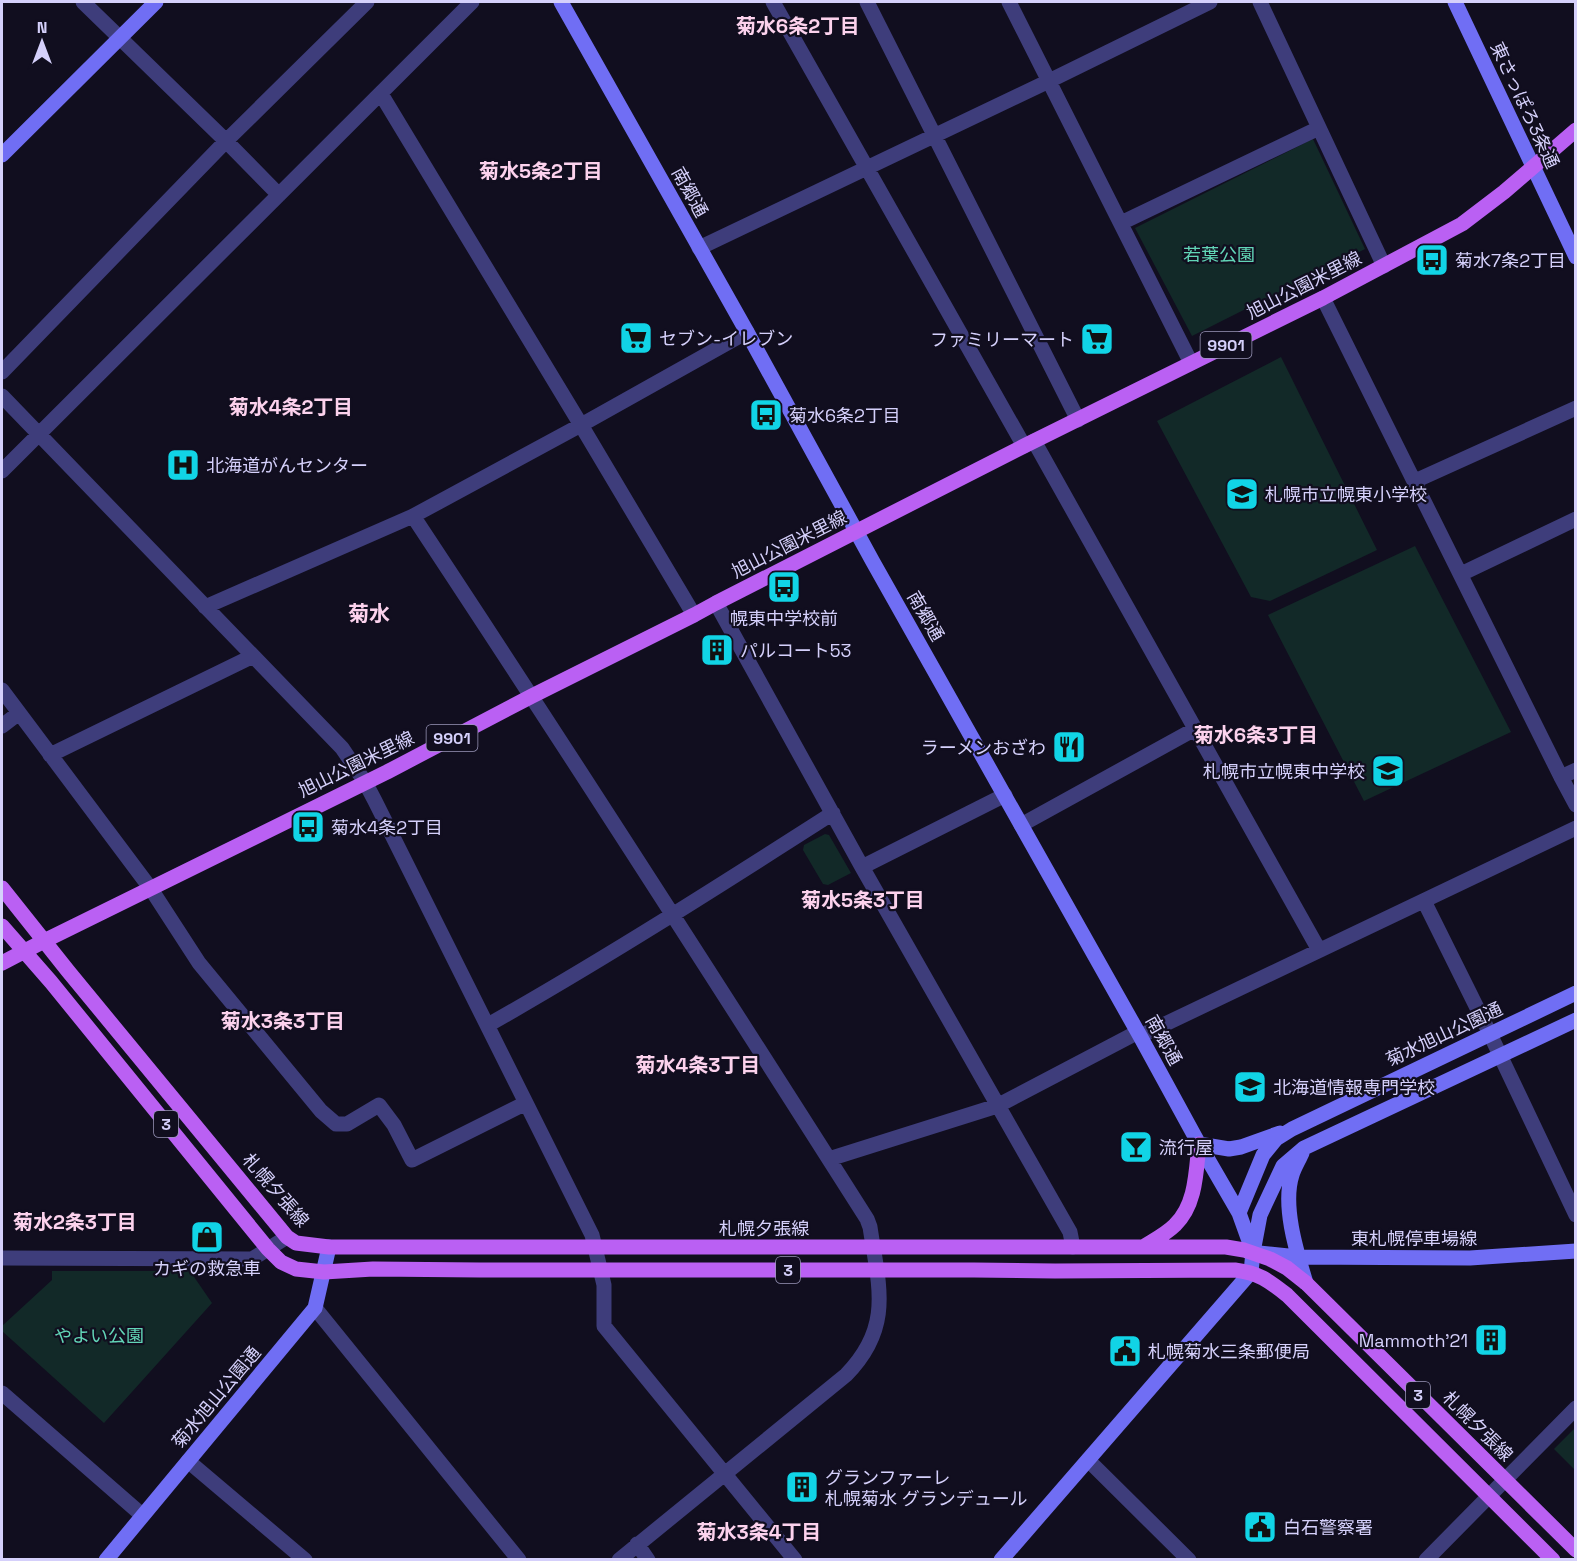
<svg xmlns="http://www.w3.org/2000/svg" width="1577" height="1561" font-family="'Space Grotesk','Noto Sans JP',sans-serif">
  <rect width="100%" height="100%" fill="#110e1f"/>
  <path fill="#122928" d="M1313,139L1365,249L1192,336L1135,228Z
    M1281,357L1377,550L1270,601L1251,597L1157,421Z
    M1415,546L1511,732L1364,801L1268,615Z
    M825,834L829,835L851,873L828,885L823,884L803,850L804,845Z
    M52,1271H190L212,1303L104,1423L2,1331V1326L52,1280Z
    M1575,1428V1470L1554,1449Z"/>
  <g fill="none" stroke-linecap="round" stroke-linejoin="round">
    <path stroke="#3e3d7b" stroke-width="15" d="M83,2L226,141L279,195
      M773,2L1024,446
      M867,2L1078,420
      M1009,2L1191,363
      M1260,2L1384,266
      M381,94L581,425L694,615
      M1121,223L1319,128
      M699,248L1049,81L1210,2
      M1323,298L1561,777
      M2,372L226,141L367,2
      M2,396L342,748L365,782L375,801L592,1235L604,1285V1326L795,1560
      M1034,441L1319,950
      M2,471L472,2
      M1415,481L1576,408
      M413,516C567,749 717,983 867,1219L870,1227C879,1287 893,1327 846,1375L619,1560
      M1461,574L1576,519
      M716,603L862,867L1070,1232L1073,1247
      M205,607L413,516L581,425L747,332
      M2,690L151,889L199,963L321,1111L336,1124H347L379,1105L394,1125L412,1160L526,1103
      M2,726L19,713
      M50,755L253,656
      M1576,770L1561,777L1576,805
      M1021,825L1195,729
      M862,867L1005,795
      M1424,901L1490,1034L1576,1215
      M488,1025C606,958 719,886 833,813
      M1140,1036L1576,828
      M829,1159L997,1106L1138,1032
      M2,1258L252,1259L287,1237
      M315,1308L519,1560
      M2,1393L142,1515
      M1088,1460L1189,1560
      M188,1461L305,1560
      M637,1544L648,1560
      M1426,1560L1576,1408"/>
    <path stroke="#706ef4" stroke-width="15" d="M561,2L747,332L873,562L1140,1036L1199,1144L1239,1213L1253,1252
      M1455,2L1576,257
      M2,155L156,2
      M1199,1144L1229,1149L1241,1147L1280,1133
      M1302,1153C1299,1160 1294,1168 1292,1175C1282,1206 1297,1253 1306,1283
      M1239,1213L1263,1155L1276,1139L1292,1129L1576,993
      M1259,1253L1298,1257L1470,1258L1576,1251
      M106,1560L315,1308L329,1247
      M1001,1560L1251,1272L1253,1252L1260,1215L1283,1166L1304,1148L1576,1020"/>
    <path stroke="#ba60f3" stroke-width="15" d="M2,888L68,971L287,1237L296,1243L329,1247H1226L1244,1250L1270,1259L1287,1268L1306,1283L1576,1550
      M2,926L51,982L268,1249L281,1262L296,1269L324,1272L373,1269L480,1270H974L1055,1271L1235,1270C1259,1273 1268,1280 1287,1295L1553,1560
      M2,963L44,941L387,772L532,696L694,615L716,603L1024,446L1323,298L1462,224L1504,192L1576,130
      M1143,1247C1154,1240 1166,1234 1175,1225C1196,1205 1196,1172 1199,1144"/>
  </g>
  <defs>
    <g id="bus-square" transform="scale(1.725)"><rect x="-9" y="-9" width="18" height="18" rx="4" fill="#11d4e6" stroke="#110e1f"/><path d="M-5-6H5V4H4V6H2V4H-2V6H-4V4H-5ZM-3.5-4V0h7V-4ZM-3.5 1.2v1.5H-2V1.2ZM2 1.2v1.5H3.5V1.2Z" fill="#111"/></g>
    <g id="supermarket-square" transform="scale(1.725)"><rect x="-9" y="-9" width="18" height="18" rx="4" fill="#11d4e6" stroke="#110e1f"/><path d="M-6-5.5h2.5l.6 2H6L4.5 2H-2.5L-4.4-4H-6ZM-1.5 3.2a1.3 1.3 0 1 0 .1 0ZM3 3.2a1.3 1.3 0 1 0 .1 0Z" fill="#111"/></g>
    <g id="hospital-square" transform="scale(1.725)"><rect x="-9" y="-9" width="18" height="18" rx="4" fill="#11d4e6" stroke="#110e1f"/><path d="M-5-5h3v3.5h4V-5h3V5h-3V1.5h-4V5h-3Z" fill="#111"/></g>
    <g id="school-square" transform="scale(1.725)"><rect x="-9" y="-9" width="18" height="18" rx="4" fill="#11d4e6" stroke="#110e1f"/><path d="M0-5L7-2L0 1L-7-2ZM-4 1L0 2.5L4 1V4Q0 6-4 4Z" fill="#111"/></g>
    <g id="building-square" transform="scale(1.725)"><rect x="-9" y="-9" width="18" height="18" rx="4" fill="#11d4e6" stroke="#110e1f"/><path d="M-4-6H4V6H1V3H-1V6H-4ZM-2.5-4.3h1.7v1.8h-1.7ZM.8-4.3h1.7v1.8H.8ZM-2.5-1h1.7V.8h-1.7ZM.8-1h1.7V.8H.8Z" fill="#111"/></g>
    <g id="restaurant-square" transform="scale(1.725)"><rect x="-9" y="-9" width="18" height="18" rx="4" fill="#11d4e6" stroke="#110e1f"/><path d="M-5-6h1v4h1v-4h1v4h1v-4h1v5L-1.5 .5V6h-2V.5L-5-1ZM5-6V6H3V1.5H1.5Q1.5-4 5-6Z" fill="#111"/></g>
    <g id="university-square" transform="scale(1.725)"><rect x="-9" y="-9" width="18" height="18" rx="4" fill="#11d4e6" stroke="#110e1f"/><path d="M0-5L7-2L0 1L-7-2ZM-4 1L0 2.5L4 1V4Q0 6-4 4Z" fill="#111"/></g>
    <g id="bar-square" transform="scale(1.725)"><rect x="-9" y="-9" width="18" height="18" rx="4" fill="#11d4e6" stroke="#110e1f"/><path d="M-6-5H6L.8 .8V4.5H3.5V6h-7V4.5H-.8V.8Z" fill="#111"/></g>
    <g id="shop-square" transform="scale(1.725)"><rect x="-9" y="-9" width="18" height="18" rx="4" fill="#11d4e6" stroke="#110e1f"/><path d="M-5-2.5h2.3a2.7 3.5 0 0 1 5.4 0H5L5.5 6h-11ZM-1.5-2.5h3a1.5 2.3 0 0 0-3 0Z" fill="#111"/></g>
    <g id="civic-square" transform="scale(1.725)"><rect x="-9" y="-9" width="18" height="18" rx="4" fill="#11d4e6" stroke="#110e1f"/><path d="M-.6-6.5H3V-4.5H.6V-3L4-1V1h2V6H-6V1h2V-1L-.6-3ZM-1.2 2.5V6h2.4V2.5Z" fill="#111"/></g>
  </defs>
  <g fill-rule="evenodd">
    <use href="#bus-square" x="1432" y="260"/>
    <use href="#supermarket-square" x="636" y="338"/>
    <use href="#supermarket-square" x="1097" y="339"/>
    <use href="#bus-square" x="766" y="415"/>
    <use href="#hospital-square" x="183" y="465"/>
    <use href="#school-square" x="1242" y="494"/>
    <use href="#bus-square" x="784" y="587"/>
    <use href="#building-square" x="717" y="650"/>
    <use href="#restaurant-square" x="1069" y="747"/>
    <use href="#school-square" x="1388" y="771"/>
    <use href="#bus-square" x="308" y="827"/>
    <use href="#university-square" x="1250" y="1087"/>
    <use href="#bar-square" x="1136" y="1147"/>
    <use href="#shop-square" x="207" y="1237"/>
    <use href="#building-square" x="1491" y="1340"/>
    <use href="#civic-square" x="1125" y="1351"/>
    <use href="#building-square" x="802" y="1487"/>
    <use href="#civic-square" x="1260" y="1527"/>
  </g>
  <g text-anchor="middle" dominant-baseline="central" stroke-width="4.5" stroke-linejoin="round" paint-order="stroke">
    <g fill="#110e1f" stroke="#9a96b9" stroke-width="1.5">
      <rect x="1200.5" y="332" width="51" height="26" rx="4.5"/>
      <rect x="426.5" y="725" width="51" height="26" rx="4.5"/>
      <rect x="154" y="1111" width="24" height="26" rx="4.5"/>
      <rect x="776" y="1257" width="24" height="26" rx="4.5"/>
      <rect x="1406" y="1382" width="24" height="26" rx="4.5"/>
    </g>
    <g font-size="16" font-weight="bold" fill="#d5d0fb">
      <text x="1226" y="345">9901</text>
      <text x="452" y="738">9901</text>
      <text x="166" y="1124">3</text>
      <text x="788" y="1270">3</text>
      <text x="1418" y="1395">3</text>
    </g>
    <g font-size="18" fill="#d5d0fb" stroke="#110e1f">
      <text transform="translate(1525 105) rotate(65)">東さっぽろ3条通</text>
      <text transform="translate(690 192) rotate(61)">南郷通</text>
      <text transform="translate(1304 285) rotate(-27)">旭山公園米里線</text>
      <text transform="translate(789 544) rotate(-27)">旭山公園米里線</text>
      <text transform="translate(926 616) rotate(60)">南郷通</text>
      <text transform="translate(356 764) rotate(-26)">旭山公園米里線</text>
      <text transform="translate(1444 1034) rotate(-25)">菊水旭山公園通</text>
      <text transform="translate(1164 1040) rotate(61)">南郷通</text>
      <text transform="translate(276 1190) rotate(49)">札幌夕張線</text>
      <text x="764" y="1228">札幌夕張線</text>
      <text x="1414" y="1238">東札幌停車場線</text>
      <text transform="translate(216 1397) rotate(-50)">菊水旭山公園通</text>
      <text transform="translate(1478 1426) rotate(45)">札幌夕張線</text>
    </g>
    <g font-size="18" fill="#62d5b7" stroke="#110e1f">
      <text x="1219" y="254">若葉公園</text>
      <text x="99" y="1335">やよい公園</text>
    </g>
    <g font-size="18" fill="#d5d0fb" stroke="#110e1f" text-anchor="start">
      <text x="1455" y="260">菊水7条2丁目</text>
      <text x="659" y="338">セブン-イレブン</text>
      <text x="1074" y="339" text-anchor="end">ファミリーマート</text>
      <text x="789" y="415">菊水6条2丁目</text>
      <text x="206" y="465">北海道がんセンター</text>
      <text x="1265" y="494">札幌市立幌東小学校</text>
      <text x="784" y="618" text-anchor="middle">幌東中学校前</text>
      <text x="740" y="650">パルコート53</text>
      <text x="1046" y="747" text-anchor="end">ラーメンおざわ</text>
      <text x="1365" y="771" text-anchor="end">札幌市立幌東中学校</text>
      <text x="331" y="827">菊水4条2丁目</text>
      <text x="1273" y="1087">北海道情報専門学校</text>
      <text x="1159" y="1147">流行屋</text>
      <text x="207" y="1268" text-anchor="middle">カギの救急車</text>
      <text x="1468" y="1340" text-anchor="end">Mammoth'21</text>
      <text x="1148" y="1351">札幌菊水三条郵便局</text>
      <text x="825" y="1477">グランファーレ<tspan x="825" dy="21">札幌菊水 グランデュール</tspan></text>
      <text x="1283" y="1527">白石警察署</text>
    </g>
    <g font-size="20" font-weight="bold" fill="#fcd2ed" stroke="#110e1f">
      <text x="798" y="26">菊水6条2丁目</text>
      <text x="541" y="171">菊水5条2丁目</text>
      <text x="291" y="407">菊水4条2丁目</text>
      <text x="1256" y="735">菊水6条3丁目</text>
      <text x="863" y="900">菊水5条3丁目</text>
      <text x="283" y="1021">菊水3条3丁目</text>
      <text x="698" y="1065">菊水4条3丁目</text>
      <text x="75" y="1222">菊水2条3丁目</text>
      <text x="759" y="1532">菊水3条4丁目</text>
    </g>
    <g font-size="21" font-weight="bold" fill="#fcd2ed" stroke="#110e1f">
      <text x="369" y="613">菊水</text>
    </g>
  </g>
  <rect width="1577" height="1561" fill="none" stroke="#d5d0fb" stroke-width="6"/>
  <g transform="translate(42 42)" stroke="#110e1f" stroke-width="4.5" paint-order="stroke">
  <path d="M0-4.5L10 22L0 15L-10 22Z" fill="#d5d0fb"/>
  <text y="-9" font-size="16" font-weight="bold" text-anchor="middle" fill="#d5d0fb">N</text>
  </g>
</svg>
